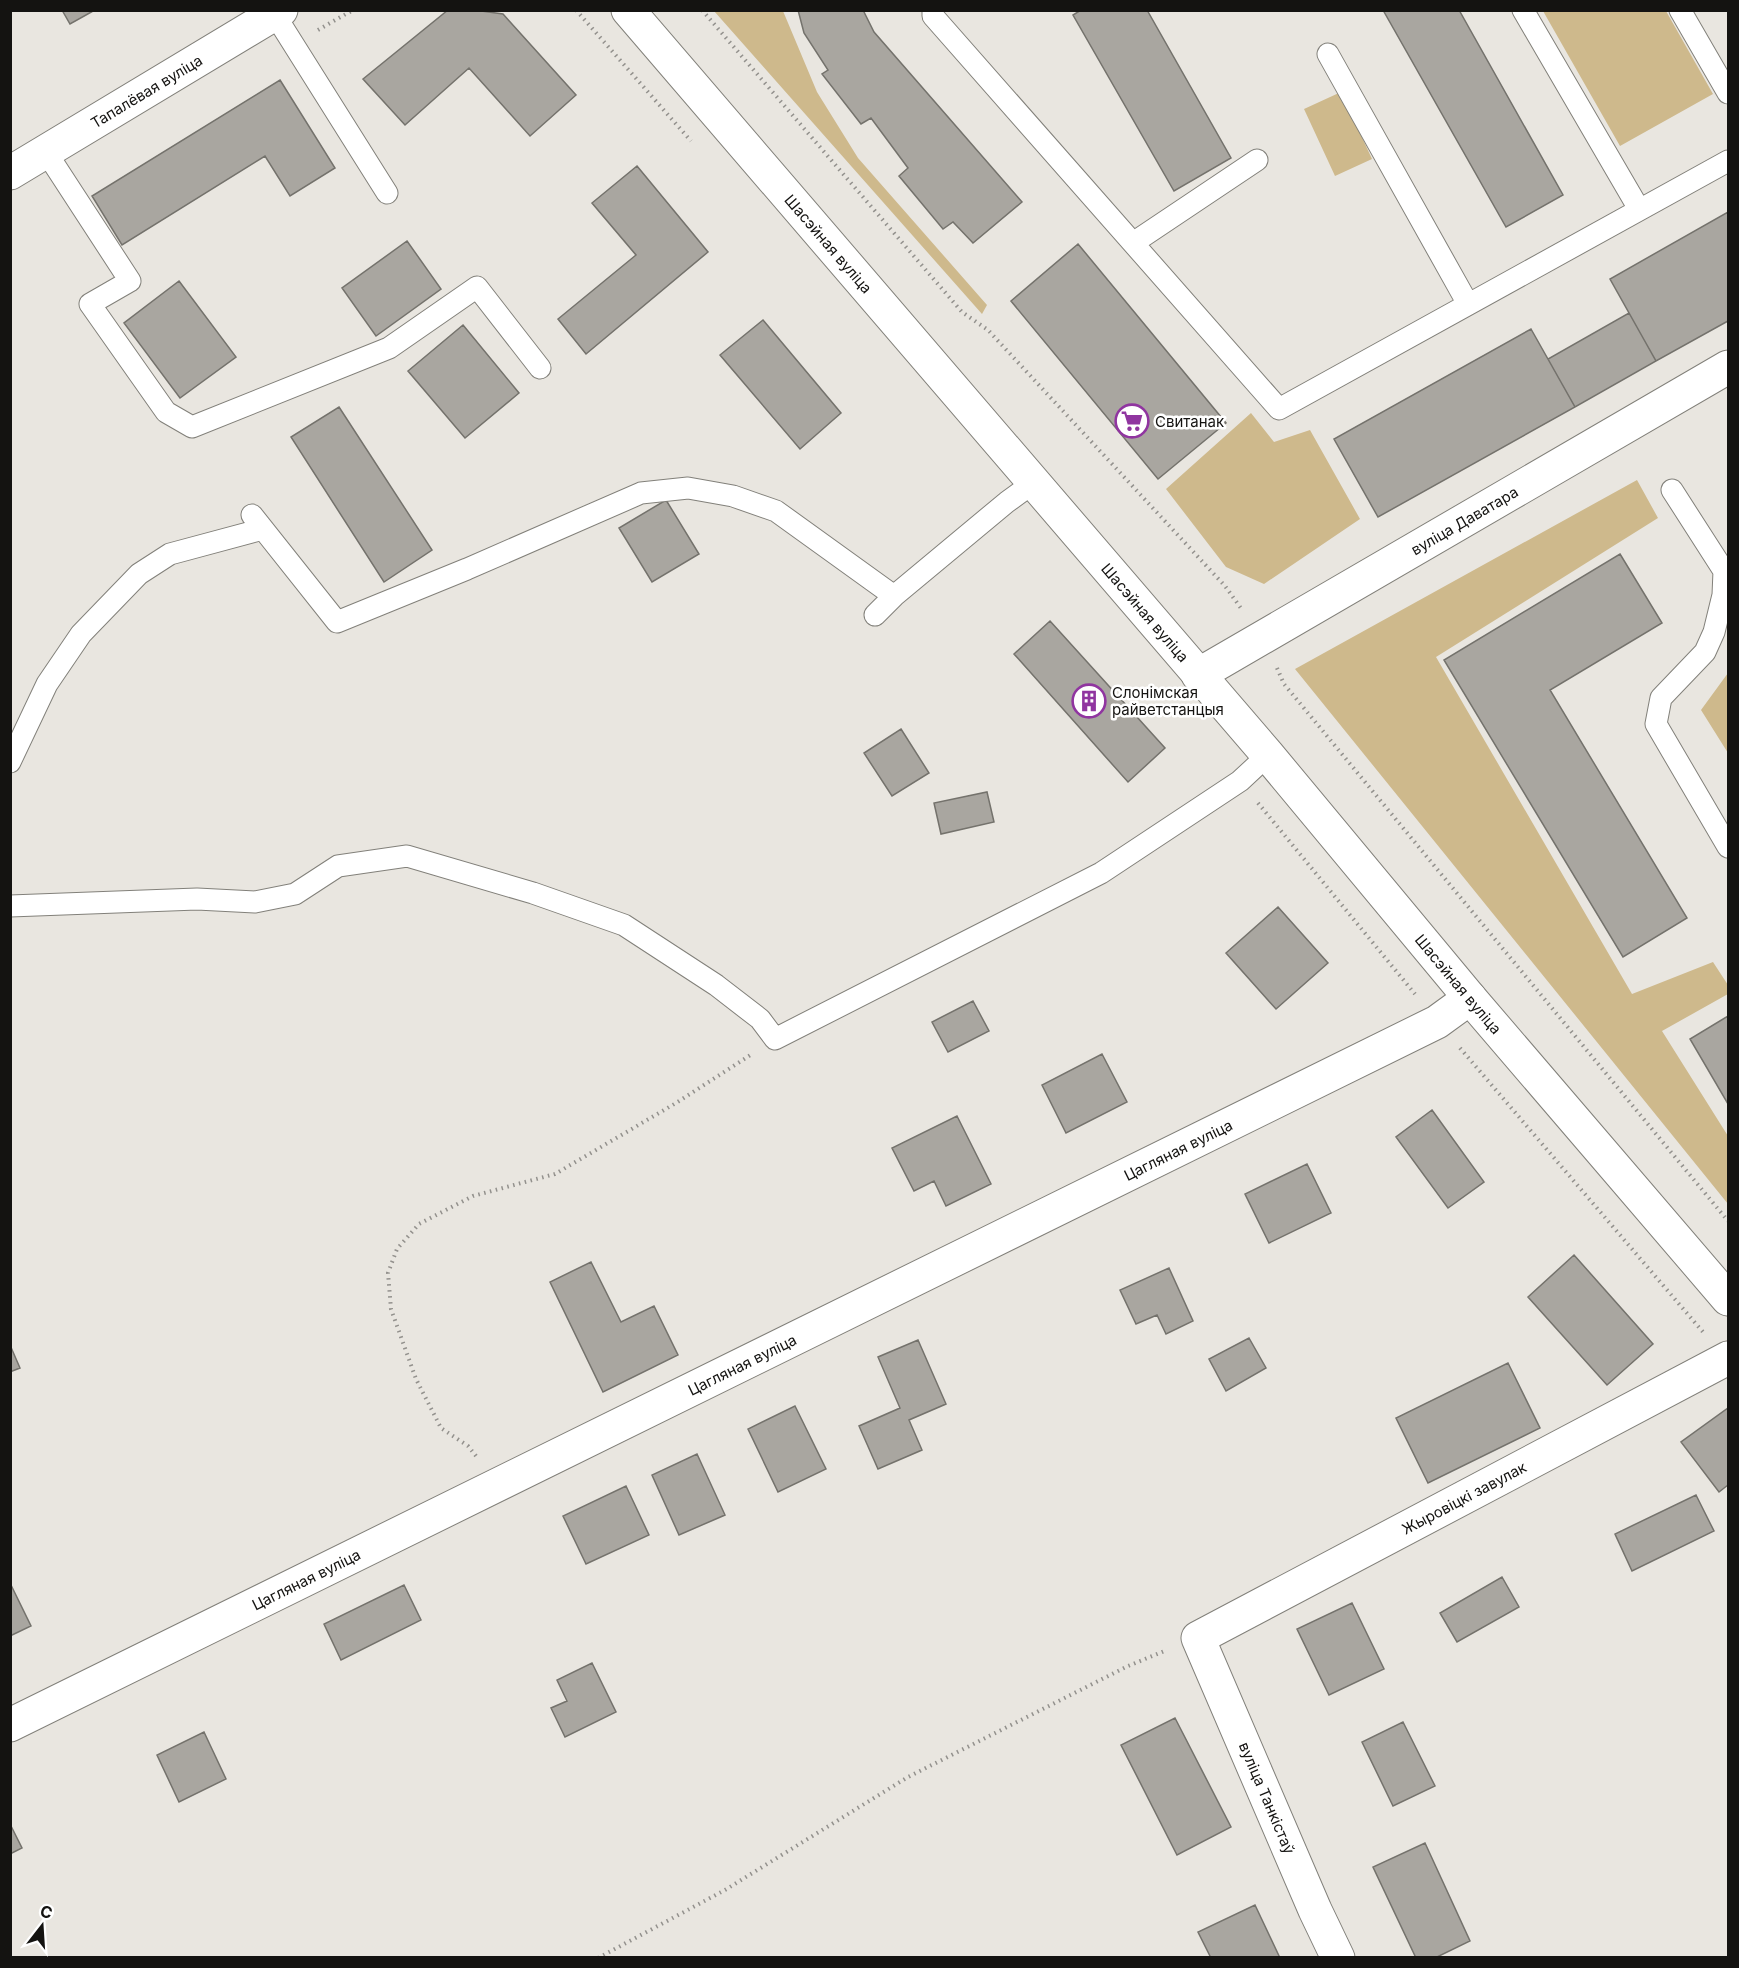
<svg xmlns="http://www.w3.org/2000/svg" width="1739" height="1968" font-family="Inter,sans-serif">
  <rect width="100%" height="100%" fill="#e9e6e0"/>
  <path fill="#ceb98c" d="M714,11H783L817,92L858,158L987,305L982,314Z
    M1543,11H1666L1713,94L1620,146Z
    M1341,92L1372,159L1335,176L1304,109Z
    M1251,413L1274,442L1310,430L1360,519L1264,584L1226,567L1166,489Z
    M1637,480L1658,518L1436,657L1632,994L1713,962L1728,985V994L1662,1031L1728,1136V1204L1295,669Z
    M1728,673V753L1701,710Z"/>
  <path fill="#a9a6a0" stroke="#74726c" stroke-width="1.5" d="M62,10H95L70,24Z
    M448,10H474L503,14L576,95L530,136L469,68L405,125L363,79Z
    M798,10H863L874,32L1022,202L973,243L953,222L943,229L899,176L908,168L871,118L861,124L822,74L828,70L804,33Z
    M1081,10H1147L1231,158L1174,191L1073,15Z
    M1383,10H1459L1563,195L1506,227Z
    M280,80L335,168L290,196L265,156L122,245L92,196Z
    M637,166L708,252L586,354L558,319L636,255L592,203Z
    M1728,212V321L1656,361L1610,279Z
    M407,241L441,289L376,336L342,288Z
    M1078,244L1226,423L1158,479L1011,301Z
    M179,281L236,357L180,398L124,323Z
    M1629,313L1656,361L1575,407L1548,359Z
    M763,320L841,413L800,449L720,355Z
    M463,325L519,393L465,438L408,371Z
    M1531,329L1575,407L1378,517L1334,439Z
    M339,407L432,550L384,582L291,437Z
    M666,500L699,554L652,582L619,528Z
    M1620,554L1662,623L1550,690L1687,918L1623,957L1444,660Z
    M1050,621L1165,748L1128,782L1014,654Z
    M901,729L929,773L892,796L864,753Z
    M987,792L994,822L941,834L934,803Z
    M1278,907L1328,963L1276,1009L1226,953Z
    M973,1001L989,1031L948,1052L932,1022Z
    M1728,1016V1104L1690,1039Z
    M1102,1054L1127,1102L1066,1133L1042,1085Z
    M1432,1110L1484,1182L1448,1208L1396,1137Z
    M957,1116L991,1184L946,1206L934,1181L914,1191L892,1148Z
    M1307,1164L1331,1213L1269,1243L1245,1194Z
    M1574,1255L1653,1344L1607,1385L1528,1297Z
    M591,1262L621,1322L654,1306L678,1355L603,1392L550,1282Z
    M1169,1268L1193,1321L1166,1334L1157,1315L1136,1324L1120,1290Z
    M1249,1338L1266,1368L1226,1391L1209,1359Z
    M918,1340L946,1404L909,1420L922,1450L878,1469L859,1426L900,1408L878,1357Z
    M10,1345L20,1368L10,1372Z
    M1508,1363L1540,1428L1428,1483L1396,1418Z
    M795,1406L826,1469L778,1492L748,1429Z
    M1728,1408V1485L1719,1492L1681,1442Z
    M697,1454L725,1515L679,1535L652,1475Z
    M626,1486L649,1535L586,1564L563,1516Z
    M1696,1495L1714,1531L1632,1571L1615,1534Z
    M1502,1577L1519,1607L1457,1642L1440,1613Z
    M10,1583L31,1626L10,1636Z
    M404,1585L421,1620L341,1660L324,1624Z
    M1352,1603L1384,1669L1329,1695L1297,1629Z
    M592,1663L616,1712L565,1737L551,1708L567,1701L557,1680Z
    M1175,1718L1231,1827L1177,1855L1121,1745Z
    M1403,1722L1435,1786L1393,1806L1362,1742Z
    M204,1732L226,1779L179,1802L157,1755Z
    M10,1824L22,1848L10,1854Z
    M1425,1843L1470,1941L1435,1958H1416L1373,1867Z
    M1255,1905L1280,1958H1211L1198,1932Z"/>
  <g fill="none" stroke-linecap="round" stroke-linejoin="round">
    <g stroke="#82807a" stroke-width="23">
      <path id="service" d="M933,10V16L1279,409L1728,161
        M1523,10L1639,209
        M1680,10L1728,93
        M275,15L387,193
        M1328,54L1468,304
        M46,152L130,281L90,304L166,412L192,427L389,348L477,287L540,368
        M1133,243L1257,160
        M1672,490L1724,571L1723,595L1714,632L1705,652L1661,698L1656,724L1728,847
        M252,515L337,622L467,569L641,493L688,488L733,496L776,511L894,596
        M875,615L894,596L1007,502L1033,483
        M10,762L47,684L81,634L139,574L170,554L263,529
        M10,906L197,899L255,902L295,894L338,866L407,856L533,893L624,925L716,985L760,1019L775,1039L1101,873L1240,781L1268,755"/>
    </g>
    <g stroke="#82807a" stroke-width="35">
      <g id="minor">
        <path id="s1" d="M10,1725L1437,1022L1470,998"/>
        <path id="s2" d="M1338,1958L1315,1910L1198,1638L1728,1358"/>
      </g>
    </g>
    <g stroke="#82807a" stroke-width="35">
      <g id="tertiary">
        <path id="s3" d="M1198,675L1728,367"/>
      </g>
    </g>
    <g stroke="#82807a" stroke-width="35">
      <g id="secondary">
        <path id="s4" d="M628,10L1268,755L1470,998L1728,1299"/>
        <path id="s5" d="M10,173L281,10"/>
      </g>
    </g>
    <path stroke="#93918d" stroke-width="4" stroke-dasharray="1.5 4.5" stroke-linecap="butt" d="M576,10L691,141
      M702,10L962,312L988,330L1225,586L1243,611
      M318,30L353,10
      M1277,668L1284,684L1728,1221
      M1258,803L1415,994
      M1460,1048L1703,1332
      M476,1456L468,1446L441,1428L416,1379L391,1309L388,1273L397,1249L419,1224L473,1196L555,1174L676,1103L752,1054
      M598,1958L725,1890L908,1777L1128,1666L1167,1650"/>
    <use href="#service" stroke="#fff" stroke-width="21"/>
    <use href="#minor" stroke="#fff" stroke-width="33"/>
    <use href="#tertiary" stroke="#fff" stroke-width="33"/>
    <use href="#secondary" stroke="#fff" stroke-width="33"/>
  </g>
  <defs>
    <g id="supermarket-ring" transform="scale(1.725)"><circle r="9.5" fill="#fff" stroke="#9035a0" stroke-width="1.5"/><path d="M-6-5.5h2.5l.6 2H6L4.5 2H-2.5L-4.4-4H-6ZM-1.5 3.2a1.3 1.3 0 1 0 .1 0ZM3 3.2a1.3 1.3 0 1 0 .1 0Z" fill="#9035a0"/></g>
    <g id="building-ring" transform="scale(1.725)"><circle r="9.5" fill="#fff" stroke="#9035a0" stroke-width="1.5"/><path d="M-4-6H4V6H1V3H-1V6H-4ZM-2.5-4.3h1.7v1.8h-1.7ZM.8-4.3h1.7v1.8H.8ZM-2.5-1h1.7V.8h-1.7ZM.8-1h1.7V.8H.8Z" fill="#9035a0"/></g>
  </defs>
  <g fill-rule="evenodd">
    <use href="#supermarket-ring" x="1132" y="421"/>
    <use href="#building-ring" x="1089" y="701"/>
  </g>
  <g text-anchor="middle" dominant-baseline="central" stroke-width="5" stroke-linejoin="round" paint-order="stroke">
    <g font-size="15" fill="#141311" stroke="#fff">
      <text stroke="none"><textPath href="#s5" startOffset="159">Тапалёвая вуліца</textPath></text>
      <text stroke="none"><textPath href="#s4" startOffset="308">Шасэйная вуліца</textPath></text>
      <text stroke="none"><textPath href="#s3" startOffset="308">вуліца Даватара</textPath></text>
      <text stroke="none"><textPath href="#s4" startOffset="794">Шасэйная вуліца</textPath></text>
      <text stroke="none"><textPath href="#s4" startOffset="1280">Шасэйная вуліца</textPath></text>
      <text stroke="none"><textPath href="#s1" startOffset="1302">Цагляная вуліца</textPath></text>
      <text stroke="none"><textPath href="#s1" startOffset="816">Цагляная вуліца</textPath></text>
      <text stroke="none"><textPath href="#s2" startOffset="650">Жыровіцкі завулак</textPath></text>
      <text stroke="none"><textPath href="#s1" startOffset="330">Цагляная вуліца</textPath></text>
      <text transform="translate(1267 1798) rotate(67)">вуліца Танкістаў</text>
    </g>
    <g font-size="15" fill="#141311" stroke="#fff" text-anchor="start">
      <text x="1155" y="421">Свитанак</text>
      <text x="1112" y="692">Слонімская<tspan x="1112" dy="17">райветстанцыя</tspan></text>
    </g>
  </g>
  <rect width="1739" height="1968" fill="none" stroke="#141311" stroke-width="24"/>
  <g transform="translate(42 1926) rotate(17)" stroke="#ffffff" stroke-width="4.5" paint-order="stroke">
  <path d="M0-4.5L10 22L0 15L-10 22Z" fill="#141311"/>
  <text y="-9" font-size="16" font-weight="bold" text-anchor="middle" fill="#141311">С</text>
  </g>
</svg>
